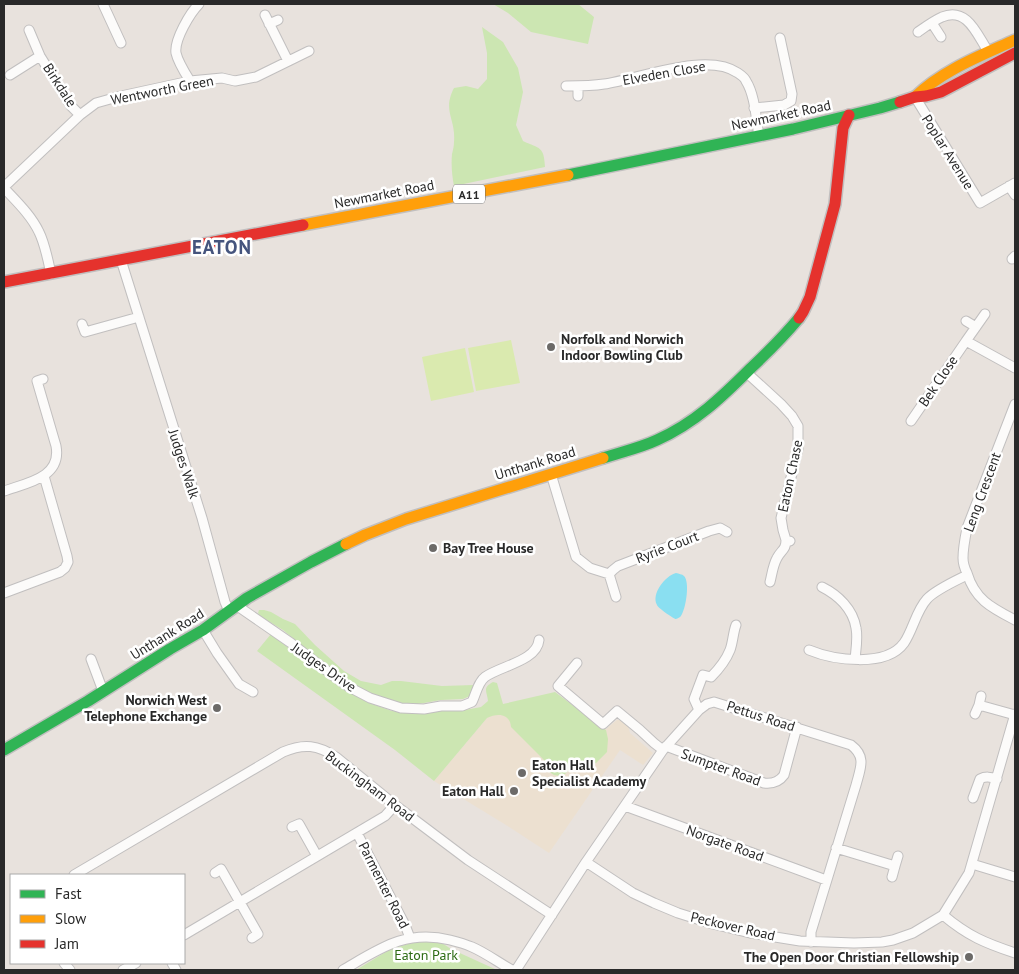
<svg xmlns="http://www.w3.org/2000/svg" width="1019" height="974" font-family="'PT Sans',sans-serif">
  <rect width="100%" height="100%" fill="#e8e2dd"/>
  <path fill="#ece0d0" d="M494,712L603,729H606L617,720H622L626,723L628,726L630,733L653,753L643,765L620,750L549,853L506,825L434,781L487,718Z"/>
  <path fill="#cce6b2" d="M493,4H578L594,17L588,44L531,32L508,13Z
    M482,27L503,42L518,68L523,92L516,125L523,141C540,149 544,146 545,167L454,186C452,175 451,165 452,154C453,150 454,146 454,142C456,119 442,111 454,88L466,86L478,89L487,79V53Z
    M259,610H264L271,612L283,619L295,624L315,645L344,671L361,681L381,685L392,681H401L442,686L474,685L470,696L463,699L441,700L418,704H405L378,696L362,689L343,677L324,664L283,630L260,616L258,613Z
    M271,634L310,665L349,692L369,703L392,711L421,713L442,709L465,710L481,707L488,701C487,691 482,688 493,682L497,683L503,704L555,692L606,730L608,739L607,752L596,763L586,766L570,769L565,774L560,776L554,775L549,772L545,761L511,727C510,713 497,713 487,718L434,781L395,750L257,651Z
    M429,940L439,941L451,949L497,970H356L389,950L414,942Z"/>
  <path fill="#daeaaf" d="M511,340L520,383L476,391L468,348Z
    M465,348L474,392L431,401L422,357Z"/>
  <path fill="#8adff1" d="M676,573C679,574 682,574 684,576C690,582 686,607 682,614C680,618 680,617 676,619C674,619 658,608 657,605C651,594 665,576 676,573Z"/>
  <g fill="none" stroke-linecap="round" stroke-linejoin="round">
    <g stroke="#c1bfbf" stroke-width="11">
      <path id="street" d="M103,4L121,43
        M265,15L288,61
        M932,23L941,37
        M269,24L278,20
        M29,30L40,56L71,106L80,115
        M918,32C925,27 933,21 942,17C966,7 976,32 986,48
        M10,75L40,56
        M190,81C185,73 178,62 176,53C174,40 190,13 199,4
        M566,86C579,86 592,86 604,84C639,79 707,51 738,73C741,75 745,78 746,81C755,95 756,119 759,136
        M578,86V96
        M915,97L980,203L1015,183
        M754,108L784,105L791,101L792,94L780,38
        M1009,186L1015,195
        M4,187L80,115L96,103L121,96L190,81L222,78L235,81L256,77L309,51
        M4,188C16,201 31,215 39,232C45,244 48,260 51,274
        M1012,259L1015,256
        M121,260L202,518L225,602L229,611
        M966,321L976,327
        M82,324L85,332L139,317
        M966,341L985,314
        M747,373L781,404L792,416L798,426V449L781,518L783,530L786,540L790,541
        M1015,404L967,528C965,538 963,548 963,558C963,563 965,569 967,573C975,600 992,608 1015,620
        M911,421L966,341L1015,368
        M551,474L576,557L590,568L609,574L616,597
        M4,491C26,483 62,478 56,446L37,381L43,379
        M609,574L613,570L618,566L709,531L720,528L727,532
        M770,582C772,574 773,565 777,558C781,550 786,550 786,540
        M822,587C838,595 853,609 856,628C858,638 856,649 855,659
        M4,593L60,572L65,568L68,562L67,556L44,476
        M236,605L291,643L331,674L349,687L370,698L401,708L424,709L441,706H462L472,702C476,694 478,682 485,677C500,666 537,661 539,640
        M203,630L217,653L239,684L253,692
        M809,650C833,660 886,668 904,643C913,630 916,611 927,599C935,590 957,580 967,575
        M91,659L103,691
        M577,663L558,686L603,724L617,711L640,730L654,743L663,750
        M979,705L981,696
        M699,710L694,699L703,675L711,677C719,669 726,660 730,650C733,642 733,633 736,625
        M975,714L979,705L1015,715
        M666,746L764,783C773,784 779,782 784,775L797,727
        M973,798L980,779C986,776 990,777 997,779
        M625,806L826,880
        M292,827L299,824L317,856
        M357,833L405,925L410,938
        M836,848L895,866L892,877
        M586,862L633,893L654,903L678,913L713,924L750,933L800,941L854,943L882,942L893,940L913,933L943,915L969,873L1015,714
        M972,864L1015,877
        M895,866L898,856
        M215,873L221,869L258,934L252,938
        M74,875L283,752C304,743 318,745 336,757L395,805L468,860L552,915
        M943,915C968,936 985,943 1015,953
        M184,935L385,816L395,805
        M64,963L70,970
        M172,963L176,970
        M123,970L136,963
        M343,970C379,949 406,929 450,940C458,942 465,944 472,947C486,953 499,963 512,970
        M516,970L586,862L663,750L699,710L707,704L714,702L851,745C867,757 860,769 856,785L811,932V942"/>
    </g>
    <g stroke="#c1bfbf" stroke-width="14">
      <path id="fast" d="M568,175L793,129L880,108L900,102
        M603,458C621,452 640,448 657,440C695,423 722,397 751,368C768,352 784,336 799,318
        M4,750L88,701L170,649L203,630L247,598L311,562L346,544"/>
    </g>
    <g stroke="#c1bfbf" stroke-width="14">
      <path id="slow" d="M915,97C943,70 980,56 1015,40
        M303,225L568,175
        M346,544L365,535L406,519L603,458"/>
    </g>
    <g stroke="#c1bfbf" stroke-width="14">
      <path id="jam" d="M900,102L915,97L926,96L941,92L1015,53
        M4,282L303,225
        M799,318L803,312L810,297L835,204L843,128L849,115"/>
    </g>
    <use href="#street" stroke="#fcfbfa" stroke-width="9"/>
    <use href="#fast" stroke="#30b455" stroke-width="11"/>
    <use href="#slow" stroke="#ff9f0a" stroke-width="11"/>
    <use href="#jam" stroke="#e5322d" stroke-width="11"/>
  </g>
  <g fill="#6c6a68" stroke="#fff" stroke-width="2">
    <circle cx="551" cy="347" r="5"/>
    <circle cx="433" cy="548" r="5"/>
    <circle cx="217" cy="708" r="5"/>
    <circle cx="522" cy="773" r="5"/>
    <circle cx="514" cy="791" r="5"/>
    <circle cx="969" cy="957" r="5"/>
  </g>
  <g text-anchor="middle" dominant-baseline="central" stroke-width="5" stroke-linejoin="round" paint-order="stroke">
    <rect fill="#fff" stroke="#696969" stroke-width="1" x="453" y="184.5" width="32" height="19" rx="4"/>
    <g font-size="12" font-weight="bold" fill="#292929">
      <text x="469" y="194">A11</text>
    </g>
    <g font-size="14" fill="#292929" stroke="#fff">
      <text transform="translate(664 73) rotate(-10)">Elveden Close</text>
      <text transform="translate(60 85) rotate(57)">Birkdale</text>
      <text transform="translate(162 90) rotate(-11)">Wentworth Green</text>
      <text transform="translate(781 115) rotate(-12)">Newmarket Road</text>
      <text transform="translate(948 152) rotate(58)">Poplar Avenue</text>
      <text transform="translate(384 194) rotate(-11)">Newmarket Road</text>
      <text transform="translate(938 381) rotate(-56)">Bek Close</text>
      <text transform="translate(535 463) rotate(-17)">Unthank Road</text>
      <text transform="translate(184 464) rotate(72)">Judges Walk</text>
      <text transform="translate(790 476) rotate(-78)">Eaton Chase</text>
      <text transform="translate(982 492) rotate(-70)">Leng Crescent</text>
      <text transform="translate(667 547) rotate(-21)">Ryrie Court</text>
      <text transform="translate(167 634) rotate(-32)">Unthank Road</text>
      <text transform="translate(324 667) rotate(35)">Judges Drive</text>
      <text transform="translate(761 716) rotate(18)">Pettus Road</text>
      <text transform="translate(721 767) rotate(20)">Sumpter Road</text>
      <text transform="translate(370 786) rotate(37)">Buckingham Road</text>
      <text transform="translate(725 843) rotate(20)">Norgate Road</text>
      <text transform="translate(384 885) rotate(63)">Parmenter Road</text>
      <text transform="translate(733 926) rotate(13)">Peckover Road</text>
    </g>
    <g font-size="14" font-weight="bold" fill="#292929" stroke="#fff" text-anchor="start">
      <text x="561" y="339">Norfolk and Norwich<tspan x="561" dy="16">Indoor Bowling Club</tspan></text>
      <text x="443" y="548">Bay Tree House</text>
      <text x="207" y="700" text-anchor="end">Norwich West<tspan x="207" dy="16">Telephone Exchange</tspan></text>
      <text x="532" y="765">Eaton Hall<tspan x="532" dy="16">Specialist Academy</tspan></text>
      <text x="504" y="791" text-anchor="end">Eaton Hall</text>
      <text x="959" y="957" text-anchor="end">The Open Door Christian Fellowship</text>
    </g>
    <g font-size="14" fill="#2d6b13" stroke="#fff">
      <text x="426" y="955">Eaton Park</text>
    </g>
    <g font-size="19" font-weight="bold" letter-spacing="1" fill="#45547d" stroke="#fff">
      <text x="222" y="247">EATON</text>
    </g>
  </g>
  <rect width="1019" height="974" fill="none" stroke="#292929" stroke-width="10"/>
  <rect x="10" y="874" width="175" height="90" fill="#ffffff" stroke="#a9a9a9"/>
  <rect x="20" y="890" width="25" height="8" fill="#30b455" stroke="#a9a9a9"/>
  <text x="55" y="899" font-size="15" fill="#292929">Fast</text>
  <rect x="20" y="915" width="25" height="8" fill="#ff9f0a" stroke="#a9a9a9"/>
  <text x="55" y="924" font-size="15" fill="#292929">Slow</text>
  <rect x="20" y="940" width="25" height="8" fill="#e5322d" stroke="#a9a9a9"/>
  <text x="55" y="949" font-size="15" fill="#292929">Jam</text>
</svg>
